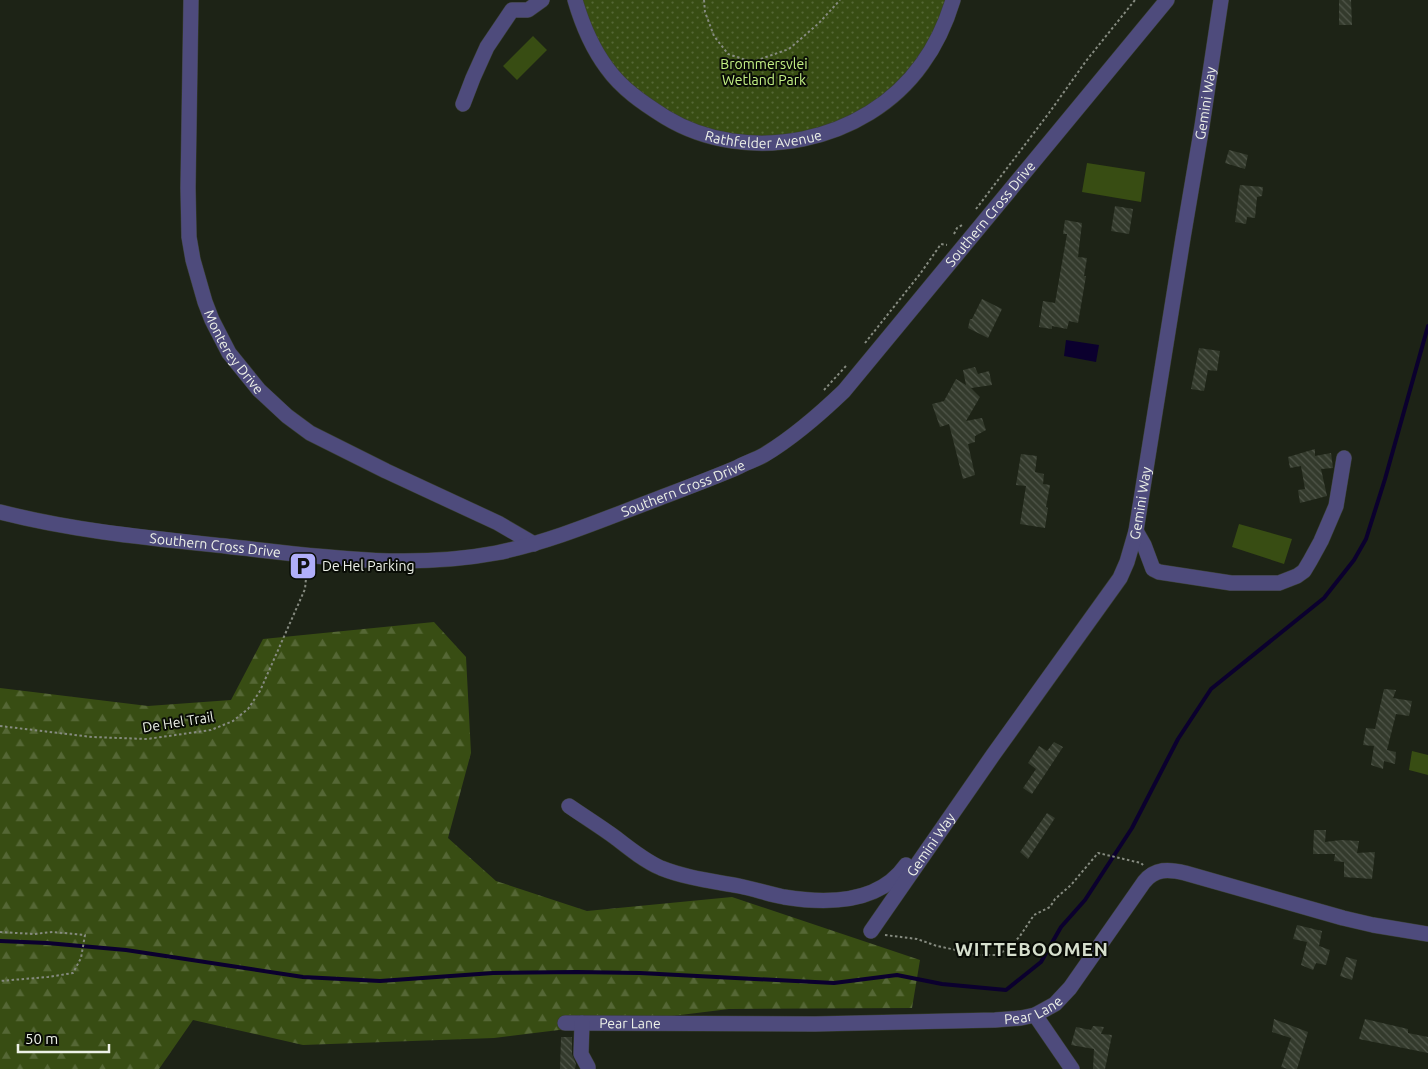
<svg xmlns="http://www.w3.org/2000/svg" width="1428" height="1069" font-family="Ubuntu,sans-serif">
  <defs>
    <pattern id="forest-firs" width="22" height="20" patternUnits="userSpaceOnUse" patternTransform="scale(1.25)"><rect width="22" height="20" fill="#384d13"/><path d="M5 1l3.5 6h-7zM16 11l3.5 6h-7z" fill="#556735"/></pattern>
    <pattern id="park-dots" width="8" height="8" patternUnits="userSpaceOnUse" patternTransform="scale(1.25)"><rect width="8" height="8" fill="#384d13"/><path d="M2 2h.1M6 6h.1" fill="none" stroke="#556735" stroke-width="1.8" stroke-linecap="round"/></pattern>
    <pattern id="building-back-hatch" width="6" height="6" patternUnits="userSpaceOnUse" patternTransform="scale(1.25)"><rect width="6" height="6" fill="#333a2c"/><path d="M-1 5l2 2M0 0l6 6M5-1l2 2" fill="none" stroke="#51574b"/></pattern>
  </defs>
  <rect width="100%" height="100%" fill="#1d2316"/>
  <path fill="url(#forest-firs)" d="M434,622L466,657L471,753L448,838L496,881L587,911L732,897L920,960L912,1008L729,1009L494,1038L303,1045L193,1020L159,1069H0V688L148,706L231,700L263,639Z"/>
  <path fill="url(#park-dots)" d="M575,0H953L935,45L867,115L786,141L692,131L608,70Z"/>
  <path fill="#384d13" d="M533,36L547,50L517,80L503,66Z
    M1087,163L1145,172L1141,202L1082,192Z
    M1239,524L1292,539L1284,564L1232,547Z
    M1412,751L1428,755V775L1409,770Z"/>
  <path fill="#0b002e" d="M1066,340L1099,345L1096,362L1064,356Z"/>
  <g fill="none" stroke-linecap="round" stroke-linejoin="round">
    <path stroke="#0b002e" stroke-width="4" d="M0,941L47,943L126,950L303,977L380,981L493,973L576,972L640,973L834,983L897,975L942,984L1006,990L1041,962L1061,927L1085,900L1132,828L1178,739L1211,689L1324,598L1354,560L1366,539L1385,479L1428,326"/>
  </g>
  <path fill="url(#building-back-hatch)" d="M1339,0H1351L1352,25H1339Z
    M1229,150L1248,155L1245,169L1225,163Z
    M1240,185L1263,187L1262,196L1257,197L1255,218L1247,217L1246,224L1235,222Z
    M1115,206L1133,209L1129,234L1111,231Z
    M1065,220L1082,223L1078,257L1087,258L1084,276H1086L1078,323L1069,321L1067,329L1052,326V329L1039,327L1043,301L1055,303L1067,234H1063Z
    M982,299L1002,309L988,338L968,328L970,319H972Z
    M1199,348L1220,351L1217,371L1208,370L1204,391L1191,389Z
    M975,367L978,374L989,371L992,385L971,388L980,397L966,421L982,418L986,430L975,436V442L968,444L975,475L963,479L949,424L940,427L932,404L944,401L956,379L966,385L963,370Z
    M1315,449V456L1331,453L1333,468L1321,469L1327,496L1300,503L1298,490L1305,489L1301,466L1290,468L1288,457Z
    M1021,454L1037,456L1035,472L1044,474L1043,484L1050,485L1046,507L1048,508L1045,528L1020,524L1026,486L1016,485Z
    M1384,689L1396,690L1393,698L1412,701L1409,716L1396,714L1387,750L1396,752L1395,764L1384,761L1383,769L1371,765L1374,746L1363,745L1366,728L1375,729Z
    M1054,742L1063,747L1032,794L1023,788L1036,769L1028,763L1039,746L1047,751Z
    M1047,813L1055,818L1028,859L1020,852Z
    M1314,830H1326L1325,842L1341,840L1359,841L1357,853L1375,852L1372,879L1344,877V862L1334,861L1335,854H1313Z
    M1297,925L1322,931L1319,946L1330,950L1326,965L1316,963L1313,970L1301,965L1307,942L1293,939Z
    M1346,957L1357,960L1352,980L1340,976Z
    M1274,1019L1308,1032L1297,1069H1288L1281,1067L1291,1038L1272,1032Z
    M1365,1019L1408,1029V1033L1428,1037V1053L1359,1039Z
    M1093,1026L1104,1027L1101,1034L1112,1035L1105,1069H1093L1094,1049L1071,1045L1076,1027L1091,1030Z
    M561,1037H572V1054L576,1064L575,1069H560Z"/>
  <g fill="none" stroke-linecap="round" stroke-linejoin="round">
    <g stroke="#3a4033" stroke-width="16">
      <g id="minor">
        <path id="s1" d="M191,0L188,188L189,237L193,260L205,302L212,320L229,353L259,390L287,416L310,433L386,471L498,523L534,544"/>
        <path id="s2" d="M575,0C582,24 592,48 607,68C622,89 643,103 665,117C747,167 866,143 922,64C936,45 946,23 953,0"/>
        <path d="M463,104L473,78L487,47L512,10H528L542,0"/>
        <path id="s3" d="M0,512C74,531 149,538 225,546C315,556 406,570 496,553C551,542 604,519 657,499C683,489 710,479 736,468C745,463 755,460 764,455C794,437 819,415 844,391L1167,0"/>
        <path d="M1136,531L1144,545L1153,569L1159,572L1231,583H1279L1297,576L1304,571L1310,561L1321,541L1336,506L1344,458"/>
        <path d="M569,806C585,817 601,827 616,838C630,849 645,861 661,868C686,878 713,881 739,886C754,889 769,894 784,897C827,904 879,904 906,865"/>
        <path id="s4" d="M871,931L993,755L1120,578L1127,562L1136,531L1183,238L1202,126L1221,0"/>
        <path d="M1035,1015L1072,1069"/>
        <path id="s5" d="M565,1023L815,1024L995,1020L1021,1018L1035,1015L1055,1004L1070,988L1144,882C1155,868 1169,869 1185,873L1343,918L1373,925L1428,934"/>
        <path d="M582,1023L581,1054L588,1067V1069"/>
      </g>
    </g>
    <path stroke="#868b80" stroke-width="2" stroke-dasharray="2.5 2.5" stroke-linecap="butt" d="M704,0L705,12L714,36L728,54L752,62L789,49L819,23L840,0
      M976,209L1049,113L1086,61L1135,0
      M954,234L957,228L962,225
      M865,343L920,274L941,244L947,245
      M824,390L846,366
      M0,726L92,737L147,739L211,730L233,721L248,709L260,691L305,589L307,568
      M0,932L34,934L53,932L85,935L81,958L73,973L48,977L0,981
      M885,935L917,939L937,946L980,955H998L1011,946L1020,936L1034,915L1050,907L1055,899L1071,885L1098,853L1141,863L1143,865"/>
    <use href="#minor" stroke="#4e4b7c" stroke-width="15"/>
  </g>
  <defs>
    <g id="parking-square" transform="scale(1.4375)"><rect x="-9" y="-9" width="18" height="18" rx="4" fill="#b0aefa" stroke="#090c06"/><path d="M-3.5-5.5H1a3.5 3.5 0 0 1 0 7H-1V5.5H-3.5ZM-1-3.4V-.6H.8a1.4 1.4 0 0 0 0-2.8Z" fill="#111"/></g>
  </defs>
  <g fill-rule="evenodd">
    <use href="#parking-square" x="303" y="566"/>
  </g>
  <g text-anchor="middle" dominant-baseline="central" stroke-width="4" stroke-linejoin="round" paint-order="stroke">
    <g font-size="14" fill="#c4f185" stroke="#090c06">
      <text x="764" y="64">Brommersvlei<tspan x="764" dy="16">Wetland Park</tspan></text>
    </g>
    <g font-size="14" fill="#edf1e8" stroke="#090c06">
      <text stroke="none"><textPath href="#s4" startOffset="915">Gemini Way</textPath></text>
      <text stroke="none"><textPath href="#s2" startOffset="255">Rathfelder Avenue</textPath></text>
      <text stroke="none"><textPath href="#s3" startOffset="1118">Southern Cross Drive</textPath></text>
      <text stroke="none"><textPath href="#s1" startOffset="362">Monterey Drive</textPath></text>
      <text stroke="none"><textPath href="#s3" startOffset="698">Southern Cross Drive</textPath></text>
      <text stroke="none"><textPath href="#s4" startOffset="510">Gemini Way</textPath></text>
      <text stroke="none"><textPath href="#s3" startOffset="218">Southern Cross Drive</textPath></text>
      <text transform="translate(178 722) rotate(-9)">De Hel Trail</text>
      <text stroke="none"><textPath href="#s4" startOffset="105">Gemini Way</textPath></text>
      <text stroke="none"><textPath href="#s5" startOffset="470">Pear Lane</textPath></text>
      <text stroke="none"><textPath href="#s5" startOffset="65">Pear Lane</textPath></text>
    </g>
    <g font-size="14" fill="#edf1e8" stroke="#090c06" text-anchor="start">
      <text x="322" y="566">De Hel Parking</text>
    </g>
    <g font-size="19" font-weight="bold" letter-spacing="1" fill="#d6dfcd" stroke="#090c06">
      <text x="1032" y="949">WITTEBOOMEN</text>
    </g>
  </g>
  <path d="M18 1044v8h91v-8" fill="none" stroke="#edf1e8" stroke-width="2.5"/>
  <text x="25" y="1044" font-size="15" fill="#edf1e8" stroke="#090c06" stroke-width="4" paint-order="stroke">50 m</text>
</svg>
